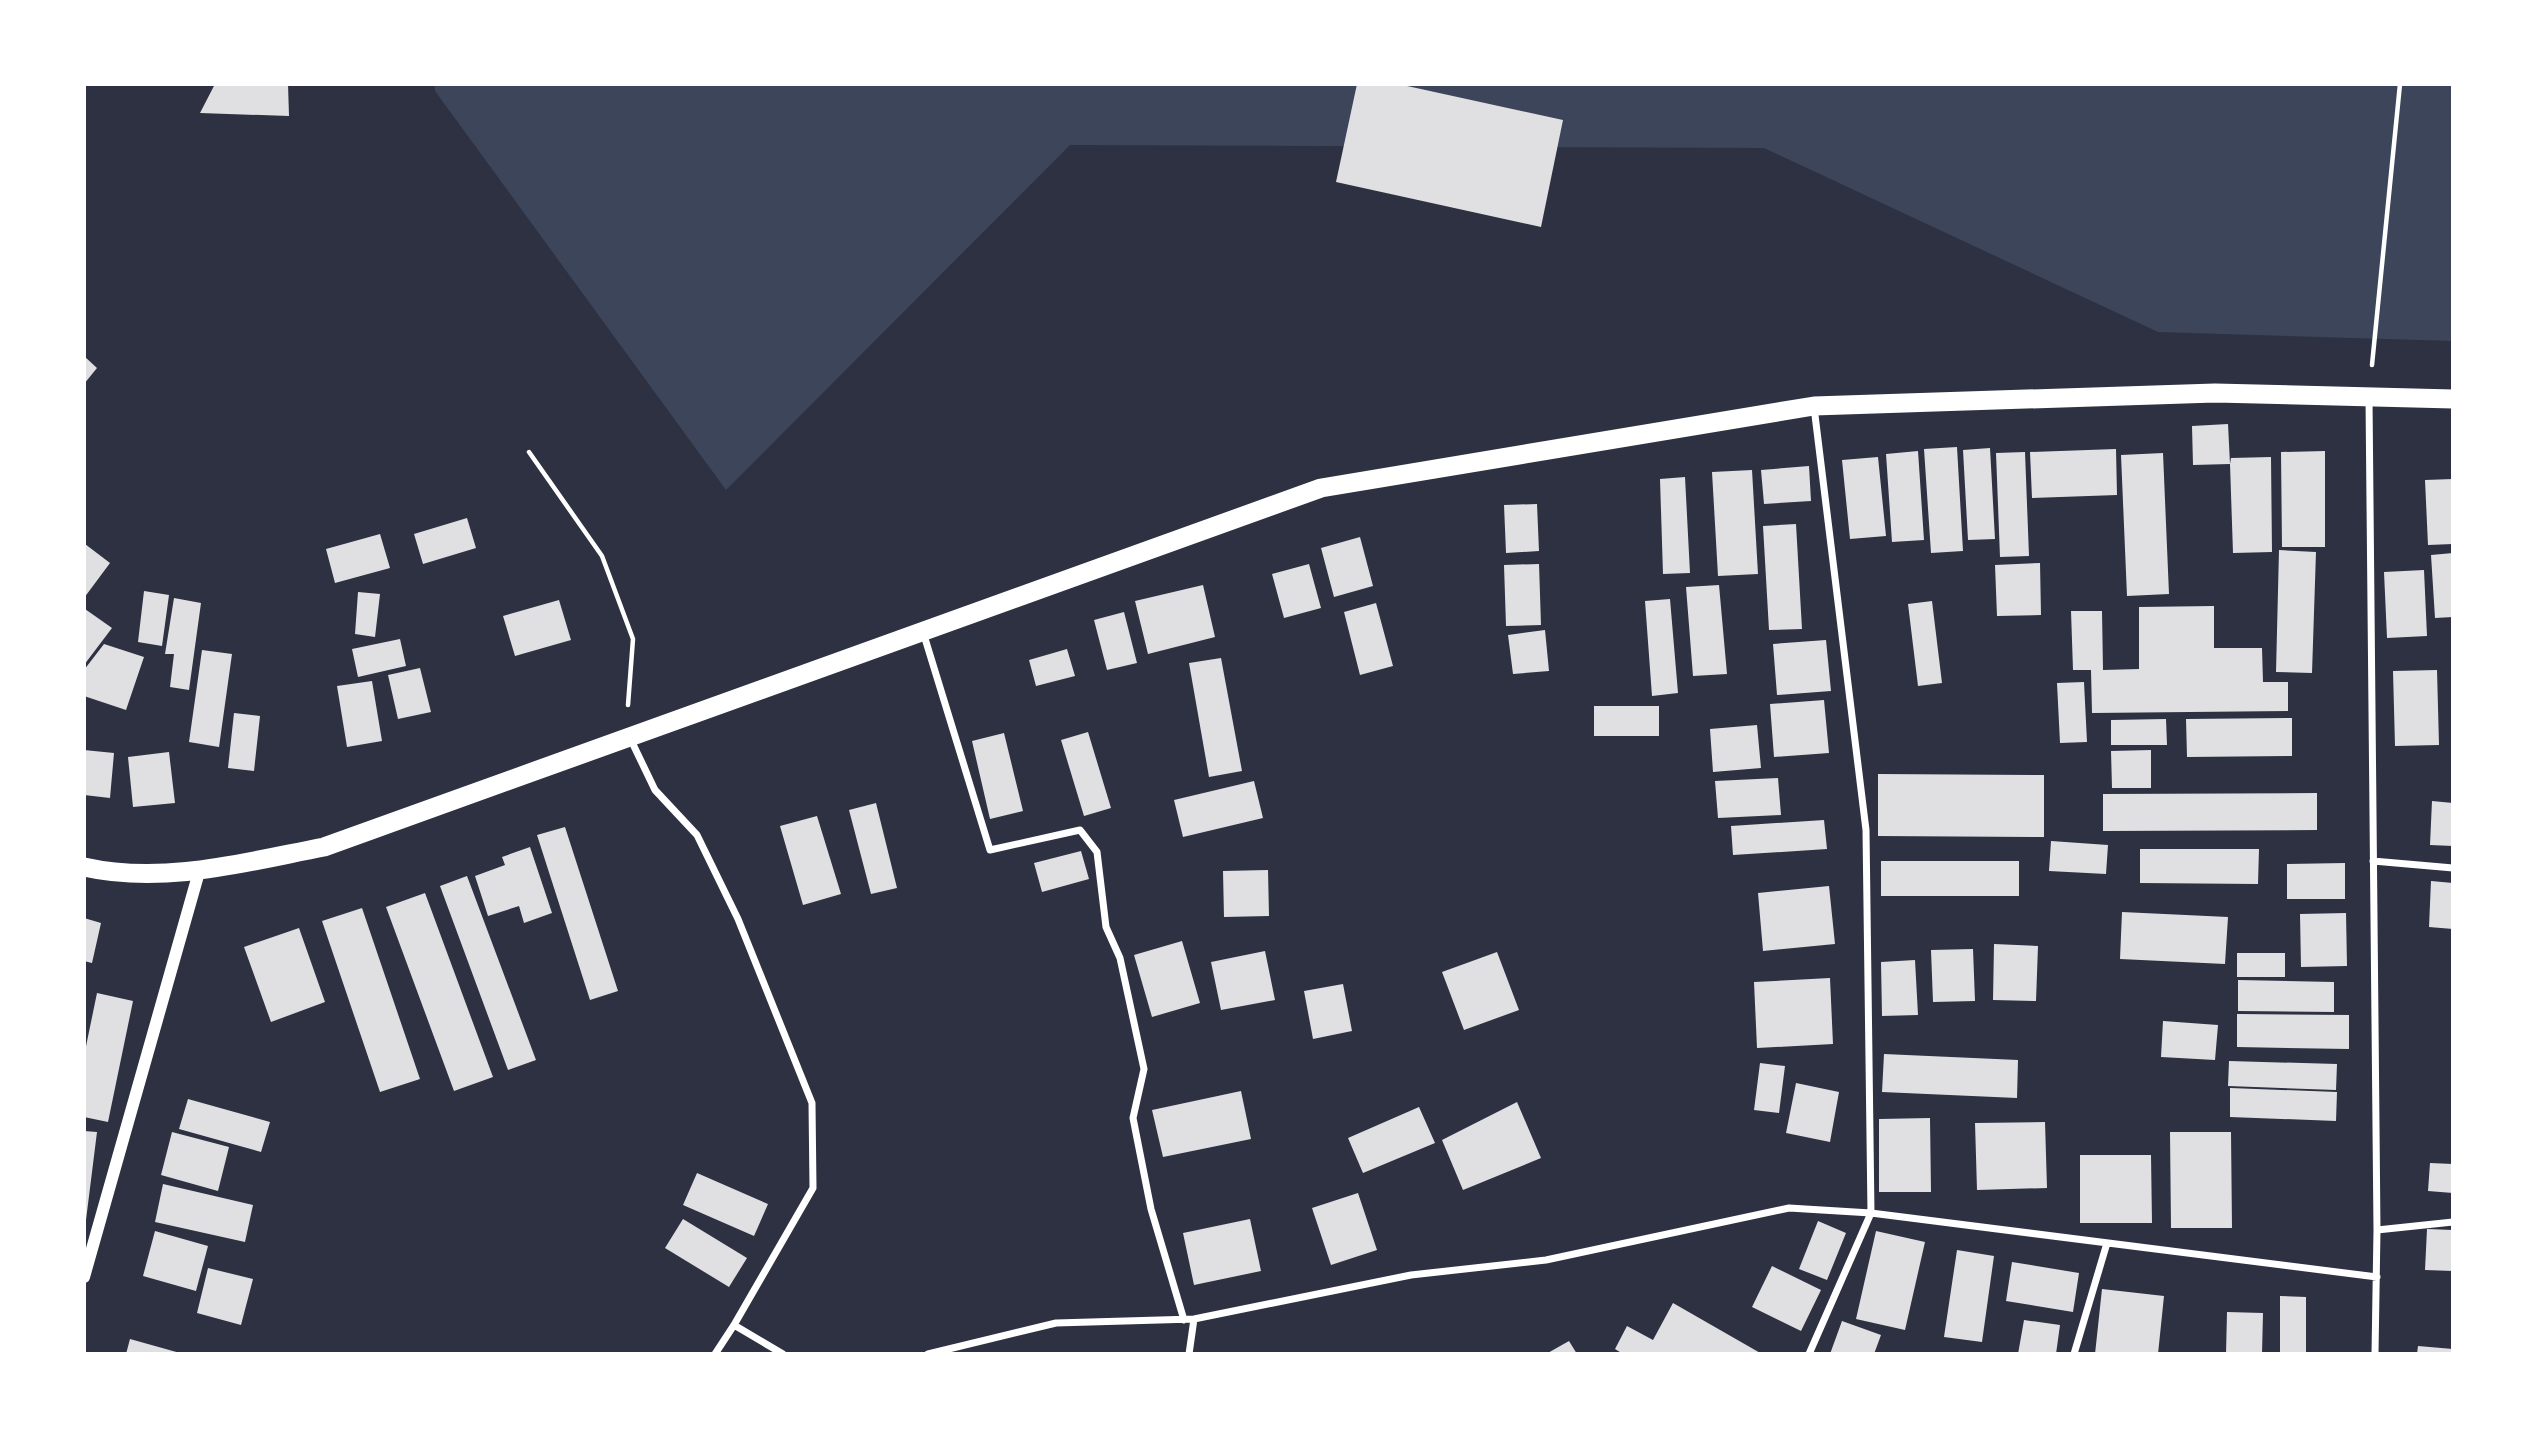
<svg xmlns="http://www.w3.org/2000/svg" width="2537" height="1438" font-family="Overpass,sans-serif">
  <rect width="100%" height="100%" fill="#2d3142"/>
  <path fill="#3c4559" d="M434,84H2453V341L2158,332L1764,148L1070,145L726,490L435,91Z"/>
  <path fill="#e0e0e3" d="M215,84H288L289,116L200,113Z
    M1357,84H1398L1563,120L1541,227L1336,182Z
    M84,356L97,368L84,384Z
    M2228,424L2230,464L2231,458L2271,457L2272,552L2233,553L2230,464L2193,465L2192,426Z
    M1957,447L1963,551L1931,553L1924,449Z
    M1990,448L1995,539L1968,540L1963,450Z
    M2116,449L2117,495L2032,498L2030,452Z
    M1918,451L1924,540L1892,542L1886,454Z
    M2325,451V547H2282L2281,452Z
    M2025,452L2029,556L2000,557L1996,453Z
    M2163,453L2169,594L2127,596L2121,455Z
    M1878,457L1886,536L1850,539L1842,460Z
    M1809,466L1811,501L1764,504L1761,470Z
    M1752,470L1758,574L1718,576L1712,472Z
    M1685,477L1690,573L1663,574L1660,479Z
    M2453,479V544L2428,545L2425,480Z
    M1537,504L1539,551L1506,553L1504,505Z
    M467,518L476,548L423,564L414,534Z
    M1796,524L1802,629L1769,630L1763,526Z
    M380,534L390,568L335,583L326,549Z
    M1360,537L1373,586L1334,597L1321,548Z
    M85,544L110,563L84,598V546Z
    M2279,550L2316,552L2312,673L2276,672Z
    M2453,553V617L2435,618L2431,555Z
    M2040,563L2041,615L1997,616L1995,565Z
    M1309,564L1321,608L1284,618L1272,574Z
    M1539,564L1541,625L1506,626L1504,565Z
    M2424,570L2427,636L2387,638L2384,572Z
    M1203,585L1215,637L1148,654L1135,601Z
    M1719,585L1727,674L1693,676L1686,587Z
    M144,591L169,595L162,646L138,642Z
    M358,592L380,594L375,637L355,634Z
    M174,598L201,603L189,690L170,687L174,654H165Z
    M1670,599L1678,693L1652,696L1645,601Z
    M559,600L571,640L515,656L503,616Z
    M1932,601L1942,683L1918,686L1908,604Z
    M1376,603L1393,666L1360,675L1344,612Z
    M2214,606V648H2262L2263,682H2288V711L2092,713L2091,670H2073L2071,611H2102L2103,670L2139,669V607Z
    M85,609L112,628L84,665V611Z
    M1124,612L1137,663L1107,670L1094,620Z
    M1545,630L1549,671L1513,674L1508,635Z
    M400,639L406,666L358,677L352,649Z
    M1826,640L1831,691L1777,695L1773,644Z
    M104,644L144,657L126,710L84,696V670Z
    M1067,649L1075,676L1036,686L1029,660Z
    M202,650L232,654L219,747L189,742Z
    M1221,658L1242,771L1209,777L1189,663Z
    M420,668L431,712L398,719L388,675Z
    M2437,670L2439,745L2395,746L2393,671Z
    M372,681L382,741L347,747L337,686Z
    M2084,682L2087,742L2060,743L2057,683Z
    M1824,700L1829,753L1774,757L1770,704Z
    M1594,706H1659V736H1594Z
    M234,713L260,716L254,771L228,768Z
    M2292,718V756L2187,757L2186,719Z
    M2166,719L2167,745H2111V720Z
    M1757,725L1761,768L1713,772L1710,729Z
    M1088,732L1111,808L1084,816L1061,740Z
    M1004,733L1023,811L990,819L972,741Z
    M84,750L114,753L110,798L84,795Z
    M2151,750V788H2112L2111,751Z
    M169,752L175,803L133,807L128,757Z
    M1878,774L2044,775V837L1878,836Z
    M1778,778L1781,815L1718,818L1715,781Z
    M1254,781L1263,818L1183,837L1174,800Z
    M2317,793V830L2103,831V794Z
    M2432,801L2453,803V846L2430,845Z
    M876,803L897,888L871,894L849,810Z
    M817,816L841,894L803,905L780,826Z
    M1824,820L1827,849L1733,855L1731,826Z
    M565,827L618,991L590,1000L537,835Z
    M2051,841L2108,845L2106,874L2049,871Z
    M530,847L552,913L524,923L519,906L488,916L475,876L505,865L502,857Z
    M2140,849H2259L2258,884L2140,883Z
    M1081,851L1089,879L1042,892L1034,863Z
    M1881,861H2019V896H1881Z
    M2345,863V899H2287V864Z
    M1268,870L1269,916L1224,917L1223,871Z
    M467,876L536,1060L508,1070L440,886Z
    M2431,881L2453,883V929L2429,927Z
    M1829,886L1835,944L1763,951L1758,893Z
    M425,893L493,1077L454,1091L386,907Z
    M362,908L420,1079L380,1092L322,921Z
    M2122,912L2228,917L2225,964L2120,959Z
    M2346,913L2347,966L2301,967L2300,914Z
    M84,918L101,923L92,963L84,961Z
    M299,928L325,1002L271,1022L244,947Z
    M1182,941L1200,1003L1152,1017L1134,955Z
    M1994,944L2038,946L2036,1001L1993,1000Z
    M1973,949L1975,1001L1933,1002L1931,950Z
    M1265,951L1275,1000L1221,1010L1211,962Z
    M1497,952L1519,1010L1464,1030L1442,972Z
    M2237,953H2285V977H2237Z
    M1915,960L1918,1015L1882,1016L1881,962Z
    M1830,978L1833,1044L1757,1048L1754,982Z
    M2238,980L2334,982V1012L2238,1011Z
    M1343,984L1352,1031L1313,1039L1304,991Z
    M97,993L133,1001L108,1122L84,1117V1056Z
    M2237,1014L2349,1015V1049L2237,1047Z
    M2163,1021L2218,1025L2215,1060L2161,1057Z
    M1884,1054L2018,1060L2017,1098L1882,1092Z
    M2229,1061L2337,1064L2336,1090L2228,1086Z
    M1760,1063L1785,1066L1779,1113L1754,1110Z
    M1796,1083L1839,1092L1830,1142L1786,1133Z
    M2230,1088L2337,1092L2336,1121L2230,1117Z
    M1241,1091L1251,1139L1163,1157L1152,1110Z
    M188,1099L270,1122L261,1152L179,1129Z
    M1517,1102L1541,1158L1463,1190L1442,1140Z
    M1419,1107L1435,1143L1363,1173L1348,1138Z
    M1930,1118L1931,1192H1879V1119Z
    M2045,1122L2047,1188L1977,1190L1975,1123Z
    M84,1131L97,1132L86,1220H84Z
    M172,1132L229,1147L218,1191L161,1175Z
    M2170,1132H2231L2232,1228H2171Z
    M2080,1155H2151L2152,1223H2080Z
    M2430,1163L2453,1164V1193L2428,1191Z
    M697,1173L768,1204L754,1236L683,1205Z
    M163,1184L253,1205L245,1242L155,1222Z
    M1358,1193L1377,1250L1331,1265L1312,1208Z
    M683,1219L747,1258L729,1287L665,1248Z
    M1250,1219L1261,1271L1194,1285L1183,1233Z
    M1818,1221L1846,1233L1827,1280L1799,1269Z
    M2427,1229L2453,1230V1271L2425,1270Z
    M155,1231L208,1246L196,1291L143,1276Z
    M1876,1231L1925,1242L1905,1330L1856,1319Z
    M1957,1250L1994,1256L1982,1342L1944,1337Z
    M2012,1262L2079,1273L2073,1312L2006,1301Z
    M1772,1266L1821,1290L1801,1331L1752,1307Z
    M208,1268L253,1279L241,1325L197,1313Z
    M2102,1289L2164,1296L2158,1354H2095Z
    M2280,1296L2306,1297V1354H2280Z
    M1673,1303L1762,1354H1623L1615,1349L1627,1326L1653,1340Z
    M2227,1312L2263,1313L2262,1354H2226Z
    M2024,1320L2060,1325L2056,1354H2018Z
    M1842,1321L1881,1335L1874,1354H1830Z
    M130,1339L180,1353V1354H126Z
    M1569,1341L1577,1354H1546Z
    M2418,1346L2453,1349V1354H2417Z"/>
  <g fill="none" stroke-linecap="round" stroke-linejoin="round">
    <path stroke="#fff" stroke-width="4.5" d="M2372,365L2400,84
      M529,452L602,556L633,639L628,705"/>
    <path stroke="#fff" stroke-width="7" d="M2369,398L2377,1230L2375,1354
      M923,632L990,850L1080,830L1097,852L1106,927L1120,958L1144,1069L1133,1118L1151,1209L1184,1320
      M630,738L655,790L697,835L738,919L812,1103L813,1188L734,1325L715,1354
      M2373,861L2453,868
      M2377,1230L2453,1222
      M734,1325L783,1354
      M928,1354L1056,1323L1194,1319L1411,1275L1546,1260L1789,1208L1871,1213L2377,1277
      M1189,1354L1194,1319
      M1809,1354L1871,1213L1866,830L1814,407
      M2074,1354L2107,1243"/>
    <path stroke="#fff" stroke-width="12" d="M84,1277L199,872"/>
    <path stroke="#fff" stroke-width="19" d="M84,867C164,885 246,862 324,847L1321,488L1814,406L2215,393L2453,399"/>
  </g>
  <rect width="2537" height="1438" fill="none" stroke="#ffffff" stroke-width="172"/>
</svg>
